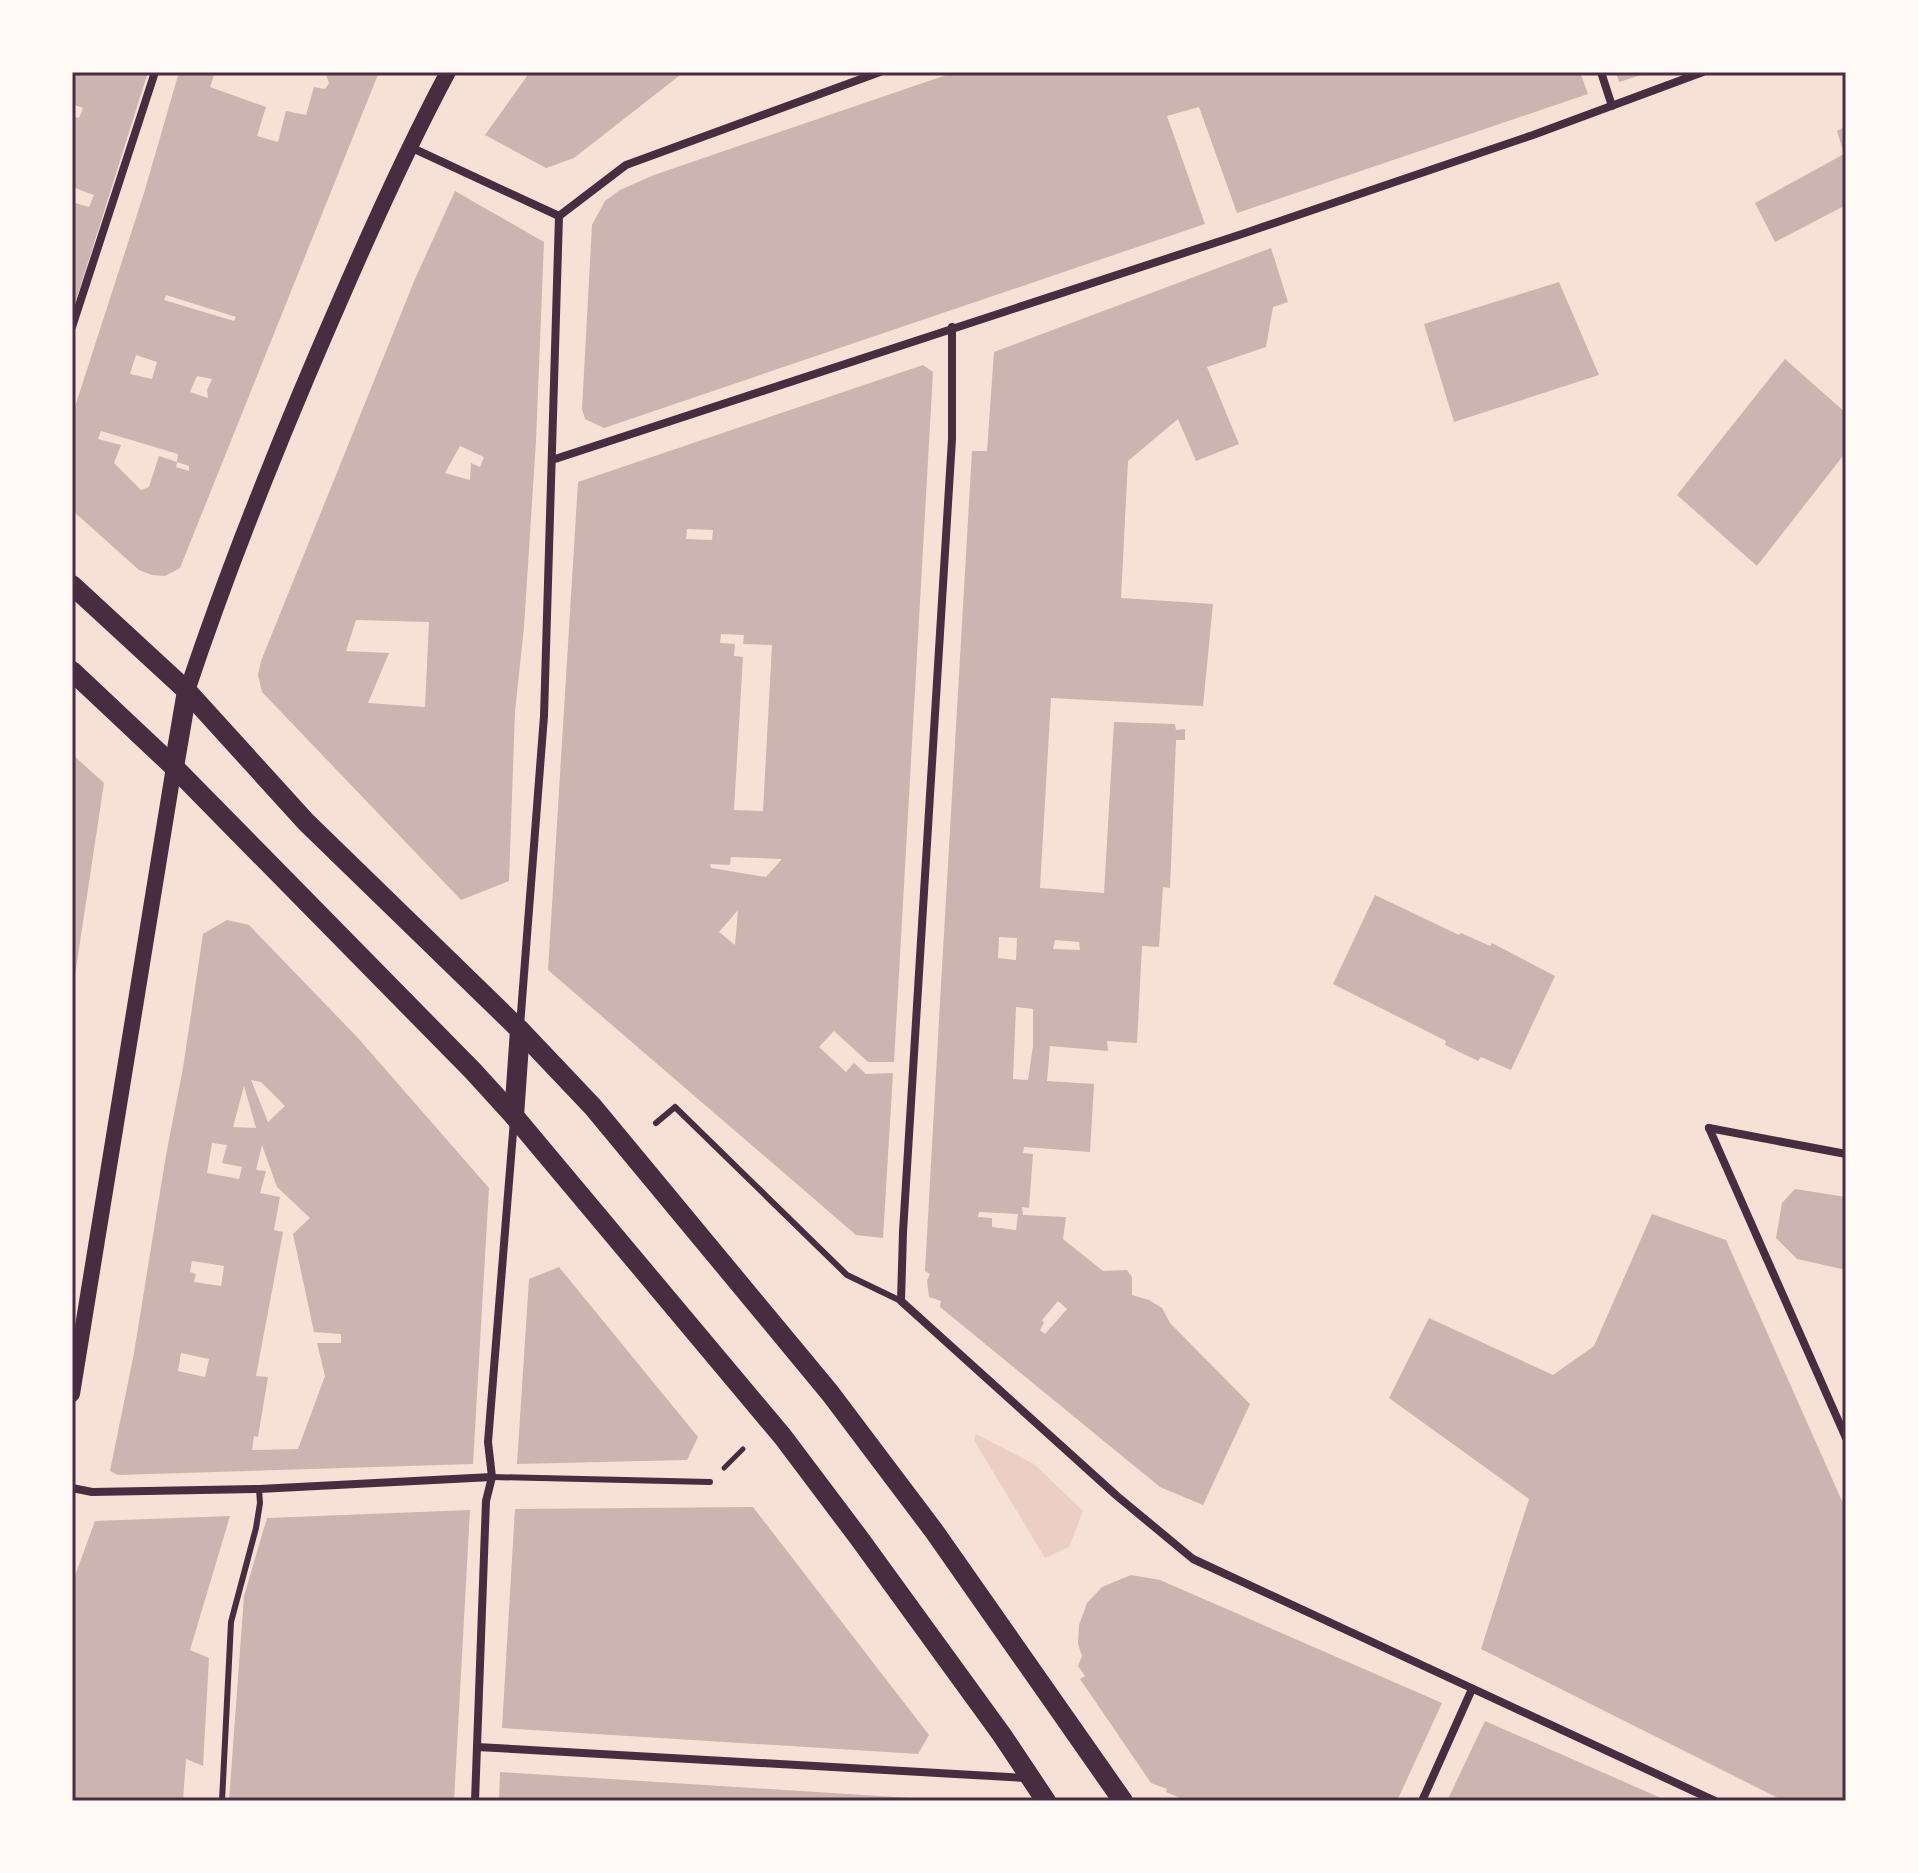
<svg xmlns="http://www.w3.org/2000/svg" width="1918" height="1873" font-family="Signika,sans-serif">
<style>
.green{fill:#ebcfc5}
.building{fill:#ccb4b1;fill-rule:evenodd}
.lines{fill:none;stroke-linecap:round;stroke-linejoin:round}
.path{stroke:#4a2c40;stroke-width:5}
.service{stroke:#4a2c40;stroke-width:6}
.minor{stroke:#4a2c40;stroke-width:8}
.secondary{stroke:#4a2c40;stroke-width:16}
.primary{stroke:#4a2c40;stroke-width:20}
.neatline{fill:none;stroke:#4a2c40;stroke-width:3}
</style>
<rect width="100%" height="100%" fill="#f7e1d7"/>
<path class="green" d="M976,1434L1034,1464L1083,1511L1069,1547L1045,1558L974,1440Z"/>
<g class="building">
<path d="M72,72H148L73,310L72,202L89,207L94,195L72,187V116L79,118L83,108L72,104Z"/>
<path d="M179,72H215L210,87L266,107L257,136L278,142L286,111L306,115L314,87L325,89L329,83L325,72H379L180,568L165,576L152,575L139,570L72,510V416L144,193ZM166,295L236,317L234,321L164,300ZM136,355L157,362L152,379L130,374ZM197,376L212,379L207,390L208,398L190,392ZM101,431L178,454L177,462L189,466V471L176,467L177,462L159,456L149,487L141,490L114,463L121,445L98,439Z"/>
<path d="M530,72H684L574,158L546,168L485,135Z"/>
<path d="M955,72H1580L1588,94L1237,213L1199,107L1167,116L1205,224L604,428L585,419L582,409L592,225L605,201L620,190L654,175Z"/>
<path d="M1616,72H1648V73L1619,82Z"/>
<path d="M1846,126V205L1775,242L1755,203L1844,154L1837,131Z"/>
<path d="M455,191L544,242L536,441L524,627L515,712L509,881L461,900L262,692L258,675L261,661L415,279ZM460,446L484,457L480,467L471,463L470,480L445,473ZM356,620L429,622L425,707L368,703L389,653L346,651Z"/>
<path d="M1271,248L1288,302L1273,307L1266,347L1207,367L1239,444L1196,461L1178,419L1128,461L1121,598L1213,604L1203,706L1051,698L1040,888L1104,893L1114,722L1175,724L1176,730L1185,729V740H1176L1170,888L1163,887L1159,947L1142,946L1137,1043L1107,1041L1108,1051L1050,1046L1047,1081L1094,1084L1090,1152L1024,1147L1023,1153L1033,1154L1029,1208L1022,1207L1023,1215L1066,1217L1063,1239L1103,1271L1127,1270L1132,1277V1295L1149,1300L1162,1308L1170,1323L1250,1404L1203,1505L1160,1487L940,1307L941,1301L929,1297L927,1281L930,1274L925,1271L940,1002L972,451H987L994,352ZM999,937L1017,938L1016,960L998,958ZM1055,940L1079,942L1080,950L1053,949ZM1016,1007L1033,1009V1046L1028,1080L1013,1079ZM979,1212L1018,1214L1016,1230L992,1227V1218L978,1217ZM1058,1301L1067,1309L1045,1334L1040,1330L1044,1323L1042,1320Z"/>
<path d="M1559,282L1599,375L1454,422L1424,324Z"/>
<path d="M1785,359L1846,413V452L1757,566L1677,495Z"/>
<path d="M923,365L933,372L894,1062H868L834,1031L819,1047L846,1072L854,1063L866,1074L893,1073L883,1238L856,1235L548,970L578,482ZM687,529L713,530L712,540L686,539ZM721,634L744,635L743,644L772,645L763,811L734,810L743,657L734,656L735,644L720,643ZM731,857L782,859L766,877L711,868L710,864L730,865ZM738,910L735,945L719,932Z"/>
<path d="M72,754L104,783L74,982L72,981Z"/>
<path d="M1375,895L1459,935L1461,933L1490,946L1492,943L1555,976L1511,1070L1481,1057L1478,1061L1445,1045L1446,1041L1333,984Z"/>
<path d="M227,920L249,925L358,1038L489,1188L473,1464L118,1475L110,1471L134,1353L166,1155L183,1068L203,934ZM251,1080L261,1082L285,1106L268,1122ZM244,1086L256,1128L233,1127ZM212,1143L227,1145L222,1163L242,1167L239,1179L207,1173ZM262,1145L277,1187L310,1218L293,1234L314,1332L341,1334V1343H317L325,1376L298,1449L252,1450L254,1436L258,1437L268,1377L256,1376L283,1232L274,1230L280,1197L260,1193L266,1171L256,1170ZM192,1261L224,1266L221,1286L194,1282L196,1274L190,1272ZM181,1353L209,1359L205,1377L178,1371Z"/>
<path d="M1795,1189L1846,1197V1270L1797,1259L1776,1238L1782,1203Z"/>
<path d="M1652,1214L1726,1240L1846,1510V1801H1784L1481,1649L1529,1499L1389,1398L1429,1318L1553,1375L1594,1346Z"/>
<path d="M559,1267L698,1437L687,1460L517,1464L529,1279Z"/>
<path d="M753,1507L929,1735L918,1754L502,1728L515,1509Z"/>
<path d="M470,1510L454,1801H229L244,1596L267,1518Z"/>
<path d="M230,1516L190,1650L209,1658L203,1766L186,1759L183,1801H72V1584L95,1521Z"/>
<path d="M1131,1575L1160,1580L1442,1703L1397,1801H1187L1166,1792L1167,1789L1151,1783L1080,1679L1085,1676L1078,1666L1082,1656L1078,1644L1079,1625L1087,1603L1102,1587Z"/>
<path d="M1485,1721L1588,1766L1668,1801H1447Z"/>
<path d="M500,1772L927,1799L926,1801H499Z"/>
</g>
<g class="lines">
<path class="path" d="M724,1468L743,1449"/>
<g class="service">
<path d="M656,1123L675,1107L847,1275L901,1301"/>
<path d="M492,1477L710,1482"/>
<path d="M222,1801L231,1622L256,1528L260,1503L259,1489"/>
</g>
<g class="minor">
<path d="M1601,72L1612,106"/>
<path d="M408,146L559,216"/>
<path d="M559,216L626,165L880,72"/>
<path d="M72,327L155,72"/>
<path d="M952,327V439L903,1232L901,1301L1117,1496L1193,1559L1715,1801"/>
<path d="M552,460L1245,233L1533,135L1703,72"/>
<path d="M520,1026L544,716L559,216"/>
<path d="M1709,1128L1846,1438"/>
<path d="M1709,1128L1846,1154"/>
<path d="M72,1488L92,1492L259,1489L492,1477"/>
<path d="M477,1747L1026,1778"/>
<path d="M475,1801L486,1501L492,1477L488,1442L514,1120"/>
<path d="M1422,1801L1472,1689"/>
</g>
<g class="secondary">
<path d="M187,691C232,556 285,426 342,296C375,220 409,145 448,72"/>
<path d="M72,1394L174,767"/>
</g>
<g class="primary">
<path d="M72,585L187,691L306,822L520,1030L593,1107L830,1393L934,1531L1123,1801"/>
<path d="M72,671L174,767L473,1071L514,1116L783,1437L859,1538L1002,1735L1046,1801"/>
<path d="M174,767L187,691"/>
<path d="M514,1116L520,1030"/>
</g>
</g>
<rect width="1918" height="1873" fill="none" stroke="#fffaf5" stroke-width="148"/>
<rect x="74" y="74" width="1770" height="1725" class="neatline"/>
</svg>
